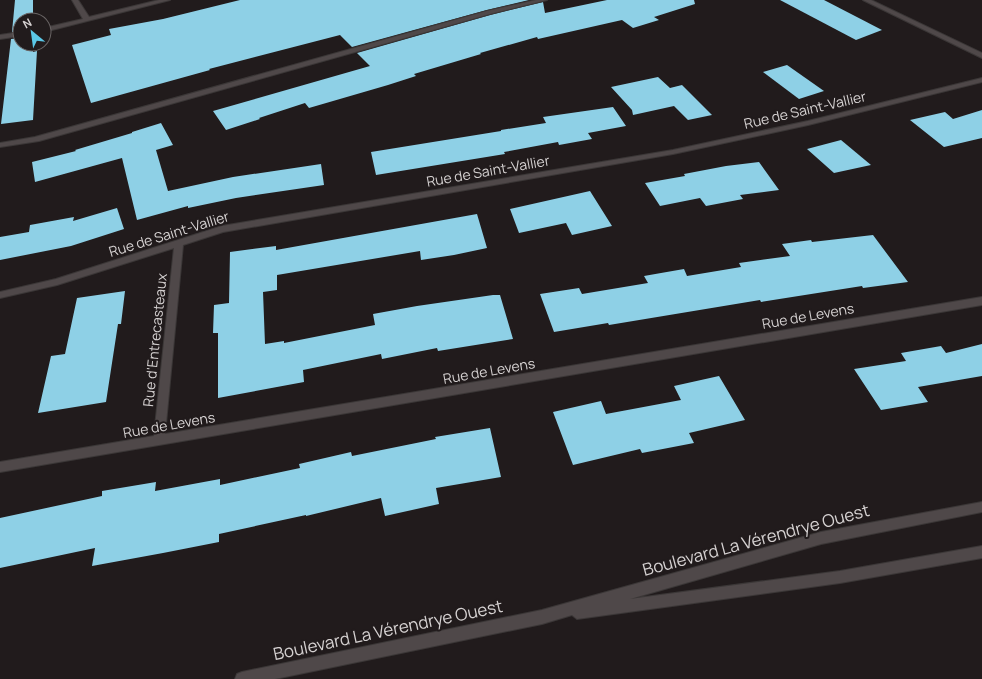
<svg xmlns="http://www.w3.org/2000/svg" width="982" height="679" font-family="Manrope,sans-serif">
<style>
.building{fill:#8ed0e6}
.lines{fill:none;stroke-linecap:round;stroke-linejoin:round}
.street-casing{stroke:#3b3737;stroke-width:2}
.secondary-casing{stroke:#3b3737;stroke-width:2}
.street{fill:#4f4849;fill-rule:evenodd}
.secondary{fill:#4f4849;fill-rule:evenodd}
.labels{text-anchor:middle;stroke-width:4;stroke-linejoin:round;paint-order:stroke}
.street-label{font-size:14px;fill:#d5d1d1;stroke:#211b1c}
.near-street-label{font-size:17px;fill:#d5d1d1;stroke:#211b1c}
</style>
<rect width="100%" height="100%" fill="#211b1c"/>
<g class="building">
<path d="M15,0H33V20H20V31L12,32Z"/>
<path d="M240,0H529L487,10L352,47L340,35L209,69L210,70L91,103L72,45L111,35L109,29L163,19Z"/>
<path d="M607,0H694L695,4L654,17L659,20L633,28L622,20L538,39L537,37L480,53L481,54L414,74L416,76L388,85L309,108L305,103L259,118L260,119L226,130L213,111L370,66L357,53L490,15L543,2L545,13Z"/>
<path d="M780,0H824L882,30L856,40Z"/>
<path d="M20,38V44H33V52L37,51L33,120L1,124L11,39Z"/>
<path d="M787,65L824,91L799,99L763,72Z"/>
<path d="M658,77L670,88L682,85L712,115L688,120L674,106L633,115L632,110L611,87Z"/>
<path d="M613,107L626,126L588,133L592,139L559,145L558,142L504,152L505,154L376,175L371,152L501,131V130L546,123L543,117Z"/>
<path d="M982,110V138L944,147L910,120L945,112L953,119Z"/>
<path d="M161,123L173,145L156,150L168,191L233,177L321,164L324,185L236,198L188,208V206L137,220L122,158L35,182L32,162L76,151L75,150L132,133V132Z"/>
<path d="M841,140L871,165L834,173L807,149Z"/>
<path d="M759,162L779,190L740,195L743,199L706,206L700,198L660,206L645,183L685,176L684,174L726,166Z"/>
<path d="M590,191L612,226L572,235L566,223L519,233L510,209Z"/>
<path d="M117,208L124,229L71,246L0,260V237L29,232L30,225L74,217L73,221Z"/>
<path d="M477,214L487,248L454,255L421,260L420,251L277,275V290L263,292L265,344L284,341V343L375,325L373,314L417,306L493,295H500L513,339L438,351L437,348L382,359L381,354L303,370L304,382L218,398V333H213L214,305L229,303L230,252L276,246V250Z"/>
<path d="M873,235L908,282L863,288L862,286L761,302L760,300L609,325L608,323L554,332L540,294L579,288L582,294L648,283L644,276L661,273L684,269L687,276L741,267L739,263L790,256L782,244L811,240L812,242Z"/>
<path d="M125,291L121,324H118L106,402L38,413L51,356L65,354L77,298Z"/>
<path d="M982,344V376L918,387L928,402L881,410L854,369L906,361L901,353L941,346L946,353Z"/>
<path d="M719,376L745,420L689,433L694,443L642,453L640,449L573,465L553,412L601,401L606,414L681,400L674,386Z"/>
<path d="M490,428L501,477L436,488L439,504L385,516L381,498L306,516V515L219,534V542L163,553L92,566L95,548L0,568V518L102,496V491L156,482L155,491L220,479V485L300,468L299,464L351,452L352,456L436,439L435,437Z"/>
</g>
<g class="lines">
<defs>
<g id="street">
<path d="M72,0H78L89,17L159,0H170L44,32V28L83,19Z"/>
<path d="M536,0H547L490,14L39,141L0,147V143L35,137L487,11Z"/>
<path d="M20,32V36L0,39V35Z"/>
<path d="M982,78V82L808,125L673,154L223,232L183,245L165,434L982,297V305L0,472V462L154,436L174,248L57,285L0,298V292L56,279L222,226L673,150L808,121Z"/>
</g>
<g id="secondary">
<path d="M863,0H871L982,53V58Z"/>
<path d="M982,502V512L821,544L630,599L840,571L982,546V558L840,583L577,619L572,615L542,624L275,679H235L237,674L242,672L542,610L821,532Z"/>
</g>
</defs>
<use href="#street" class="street-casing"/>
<use href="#secondary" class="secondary-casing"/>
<use href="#street" class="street"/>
<use href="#secondary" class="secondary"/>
</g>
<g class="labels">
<g class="street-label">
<text transform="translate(805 110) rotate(-13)" y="5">Rue de Saint-Vallier</text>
<text transform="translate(488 171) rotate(-10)" y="5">Rue de Saint-Vallier</text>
<text transform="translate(169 234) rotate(-17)" y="5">Rue de Saint-Vallier</text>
<text transform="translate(808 316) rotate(-10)" y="5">Rue de Levens</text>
<text transform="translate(155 340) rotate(-84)" y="5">Rue d'Entrecasteaux</text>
<text transform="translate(489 371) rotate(-10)" y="5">Rue de Levens</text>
<text transform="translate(169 425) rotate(-10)" y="5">Rue de Levens</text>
</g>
<g class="near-street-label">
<text transform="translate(756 540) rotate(-15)" y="6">Boulevard La Vérendrye Ouest</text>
<text transform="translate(388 630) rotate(-12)" y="6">Boulevard La Vérendrye Ouest</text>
</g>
</g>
<g transform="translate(32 32) rotate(331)"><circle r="19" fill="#211b1c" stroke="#696464"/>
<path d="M0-3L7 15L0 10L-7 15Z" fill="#5bc8e7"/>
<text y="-6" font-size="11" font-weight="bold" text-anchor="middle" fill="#d5d1d1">N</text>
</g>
</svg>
